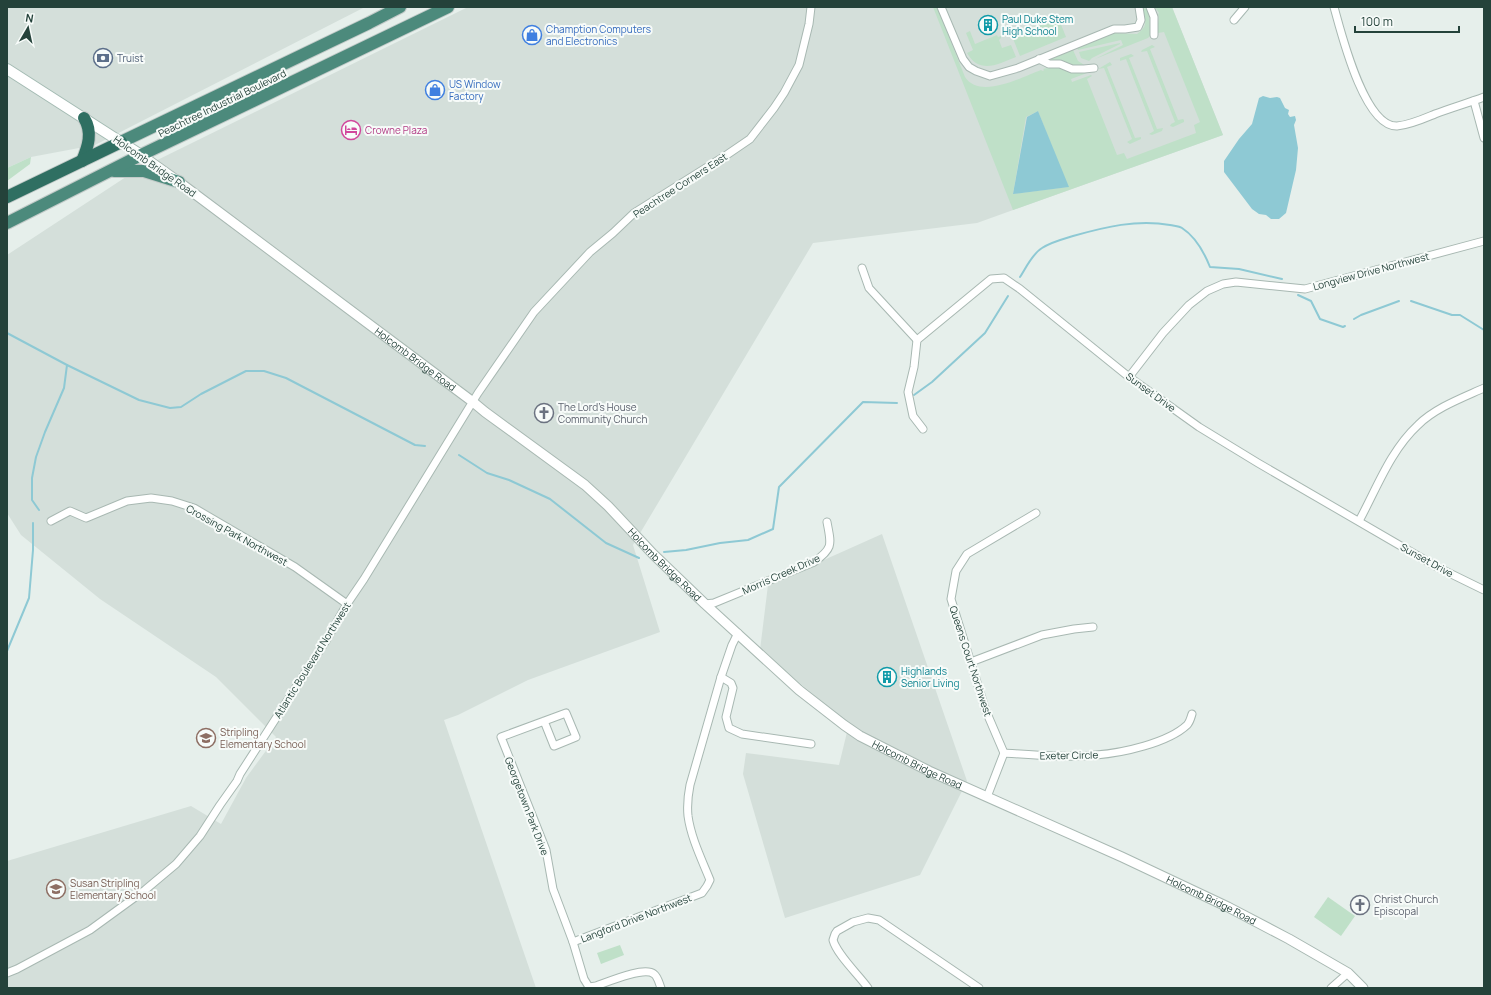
<svg xmlns="http://www.w3.org/2000/svg" width="1491" height="995" font-family="Manrope,sans-serif">
<style>
.built{fill:#d4dfda}
.green{fill:#bfe0c8;fill-rule:evenodd}
.water{fill:#8ec9d4}
.lines{fill:none;stroke-linecap:round;stroke-linejoin:round}
.stream{stroke:#8ec9d4;stroke-width:2}
.minor-casing{stroke:#a8b8b2;stroke-width:9}
.tertiary-casing{stroke:#a8b8b2;stroke-width:11}
.secondary-casing{stroke:#a4bbb3;stroke-width:12}
.trunk-casing{stroke:#c2cac8;stroke-width:14}
.motorway-casing{stroke:#c2cac8;stroke-width:14}
.minor{stroke:#fff;stroke-width:7}
.tertiary{stroke:#fff;stroke-width:9}
.secondary{stroke:#fff;stroke-width:10}
.trunk{stroke:#4c8a7c;stroke-width:12}
.motorway{stroke:#2f6f62;stroke-width:12}
.labels{text-anchor:middle;stroke-width:4;stroke-linejoin:round;paint-order:stroke}
.culture-label{font-size:10px;fill:#0d838f;stroke:#f7fbf9;text-anchor:start}
.shop-label{font-size:10px;fill:#366cbe;stroke:#f7fbf9;text-anchor:start}
.service-label{font-size:10px;fill:#4e5e75;stroke:#f7fbf9;text-anchor:start}
.street-label{font-size:10px;fill:#24423a;stroke:#f7fbf9}
.hotel-label{font-size:10px;fill:#b23c85;stroke:#f7fbf9;text-anchor:start}
.worship-label{font-size:10px;fill:#5b616d;stroke:#f7fbf9;text-anchor:start}
.education-label{font-size:10px;fill:#785e54;stroke:#f7fbf9;text-anchor:start}
</style>
<rect width="100%" height="100%" fill="#e6efeb"/>
<g class="built">
<path d="M7,7H365L95,145L31,157L7,168Z"/>
<path d="M468,7H1172L1223,135L977,223L813,243L633,545L660,632L528,680L458,715L444,720L536,988H7V861L191,806L221,824L246,778L276,737L216,677L100,599L21,535L7,513V255L135,171Z"/>
<path d="M882,534L967,781L920,875L785,918L743,774L746,753L839,765L849,724L760,650L768,585Z"/>
</g>
<g class="green">
<path d="M933,7H937L965,77C980,100 1022,77 1041,70L1043,71L1044,70L1043,69C1057,64 1074,69 1087,73L1071,79L1072,82L1091,75L1092,76L1087,79L1117,155L1124,153L1127,159L1196,133L1194,125L1200,122L1164,32L1158,33C1156,27 1160,21 1158,14L1159,13L1155,7H1172L1223,135L1013,210ZM1038,111L1068,187L1013,194L1026,117Z"/>
<path d="M1143,8L1147,9C1150,17 1150,25 1150,36L1148,38L1095,59L1123,45L1121,40L1078,50L1077,48L1115,33L1137,34C1150,25 1144,20 1143,8Z"/>
<path d="M1058,17L1066,37L1020,56L1012,36Z"/>
<path d="M970,31L975,44L997,35L998,37L1001,36V38L999,40L1002,48L1011,45L1016,57C998,64 980,75 967,53L973,50L966,33Z"/>
<path d="M1120,43V44L1092,58L1089,61L1081,58L1079,52Z"/>
<path d="M1152,45L1155,47L1150,49L1178,120L1183,119L1184,120V122L1173,127L1170,126L1171,124L1175,122L1147,51L1141,52L1142,50Z"/>
<path d="M1073,50L1078,61L1086,66L1079,67L1050,60L1051,59Z"/>
<path d="M1131,54L1134,56L1129,58L1157,129L1163,128L1162,131L1152,135L1149,134L1154,131L1126,59L1120,61V58Z"/>
<path d="M1110,62L1112,65L1107,67L1135,138L1141,137V139L1130,144L1127,142L1132,139L1104,68L1098,69Z"/>
<path d="M31,157L30,164L7,181V168Z"/>
<path d="M1328,897L1355,916L1341,936L1314,917Z"/>
<path d="M620,945L624,955L601,964L597,953Z"/>
</g>
<g class="water">
<path d="M1263,96L1270,98L1277,97L1280,98L1285,108L1289,110L1288,114L1290,117L1295,116L1296,120L1294,125L1298,148L1296,170L1286,213L1279,219H1271L1266,215L1259,214L1252,209L1224,172V161L1239,139L1252,124L1259,98Z"/>
<path d="M1038,111L1069,187L1013,194L1027,117Z"/>
</g>
<g class="lines">
<g class="stream">
<path d="M1020,277C1026,268 1032,254 1042,248C1051,242 1063,239 1073,236C1105,227 1137,219 1170,225C1174,226 1179,226 1182,228C1196,237 1204,252 1210,267L1239,269L1282,279"/>
<path d="M1298,295L1311,301L1320,319L1343,327L1345,326"/>
<path d="M1411,301L1452,315H1460L1484,330"/>
<path d="M1354,319L1361,315L1399,301"/>
<path d="M7,333L67,365L139,400L170,408L181,407L201,394L246,371H264L286,378L415,445L425,446"/>
<path d="M914,395L932,382L985,333L1008,296"/>
<path d="M459,455L487,473L509,480L550,499L606,543L639,558"/>
<path d="M39,510L32,500V478L36,457L45,432L64,388L67,365"/>
<path d="M664,552L686,550L720,543L748,540L773,529L779,487L863,402L897,403"/>
<path d="M7,651L29,598L33,550V523"/>
</g>
<defs>
<g id="minor">
<path d="M941,7L963,59L969,67L976,71L990,76L1018,68L1114,29H1125L1138,27L1141,20L1139,7"/>
<path d="M1150,7L1154,17V35"/>
<path d="M1334,7C1341,32 1364,127 1397,126C1410,125 1423,119 1435,114C1451,108 1468,103 1484,97"/>
<path d="M1234,20L1245,7"/>
<path d="M1039,59L1049,64H1060L1072,69H1084L1094,68"/>
<path d="M1474,101L1484,138"/>
<path d="M862,268L869,288L917,340"/>
<path d="M1129,377L1163,333L1189,305L1207,291L1223,284L1236,282L1305,289L1484,241"/>
<path d="M923,429L913,416L908,392L914,367L917,340L991,279L1004,278L1020,289L1129,377L1199,427L1258,463L1437,567L1484,590"/>
<path d="M51,521L70,511L86,518L127,501L151,498L172,501L194,508L295,567L347,604"/>
<path d="M1359,521C1377,488 1390,451 1418,425C1435,408 1462,398 1484,388"/>
<path d="M705,604L714,603L814,562C834,548 831,544 827,522"/>
<path d="M971,662L1042,635L1074,629L1093,627"/>
<path d="M721,677L731,683L733,688L726,717L729,728L742,734L811,744"/>
<path d="M544,721L554,746L576,737L566,713L501,737L546,850L553,889L573,942L584,979L589,987L596,986C608,982 644,966 654,974C658,977 659,983 661,988"/>
<path d="M1004,753C1034,755 1066,758 1096,755C1122,753 1168,743 1187,725C1190,722 1191,717 1192,714"/>
<path d="M987,797L1004,753L986,711L951,599L956,571L967,554L1036,513"/>
<path d="M573,942L702,893L707,886L710,880C702,860 691,838 688,816C687,806 688,795 690,785L721,677L732,645L738,633"/>
<path d="M7,973L17,969L90,930L145,890L176,864L200,836L220,805L237,781L240,774L327,639L347,604L364,579L478,393L534,312L590,252L613,233L634,213L728,154L750,139L774,108L784,93L799,65L809,24L811,7"/>
<path d="M868,988C859,975 837,955 833,940L835,934L837,931L853,922L868,918L879,920L979,988"/>
<path d="M1331,988L1348,973"/>
</g>
<g id="tertiary">
<path id="s1" d="M141,155L179,182L473,402L485,412L585,485L608,506L653,554L705,604L799,690L844,725L860,736L929,771L1122,857L1228,907L1289,939L1348,973L1363,988"/>
</g>
<path id="secondary" d="M7,69L141,155"/>
<g id="trunk">
<path d="M121,142L369,23L400,7"/>
<path d="M114,171H144L179,182"/>
<path d="M7,223L141,155L448,7"/>
</g>
<g id="motorway">
<path d="M82,161C88,147 93,132 84,118"/>
<path d="M7,197L121,142"/>
</g>
</defs>
<use href="#minor" class="minor-casing"/>
<use href="#tertiary" class="tertiary-casing"/>
<use href="#secondary" class="secondary-casing"/>
<use href="#trunk" class="trunk-casing"/>
<use href="#motorway" class="motorway-casing"/>
<use href="#minor" class="minor"/>
<use href="#tertiary" class="tertiary"/>
<use href="#secondary" class="secondary"/>
<use href="#trunk" class="trunk"/>
<use href="#motorway" class="motorway"/>
</g>
<defs>
<symbol id="building-ring" viewBox="-11 -11 22 22"><circle r="9.5" fill="#f7fbf9" stroke="#0f9aa8" stroke-width="1.5"/><path d="M-4-6H4V6H1V3H-1V6H-4ZM-2.5-4.3h1.7v1.8h-1.7ZM.8-4.3h1.7v1.8H.8ZM-2.5-1h1.7V.8h-1.7ZM.8-1h1.7V.8H.8Z" fill="#0f9aa8"/></symbol>
<symbol id="shop-ring" viewBox="-11 -11 22 22"><circle r="9.5" fill="#f7fbf9" stroke="#3f7fe0" stroke-width="1.5"/><path d="M-5-2.5h2.3a2.7 3.5 0 0 1 5.4 0H5L5.5 6h-11ZM-1.5-2.5h3a1.5 2.3 0 0 0-3 0Z" fill="#3f7fe0"/></symbol>
<symbol id="bank-ring" viewBox="-11 -11 22 22"><circle r="9.5" fill="#f7fbf9" stroke="#5c6f8a" stroke-width="1.5"/><path d="M-6-4H6V4H-6ZM0-2.3a2.3 2.3 0 1 0 0 4.6a2.3 2.3 0 1 0 0-4.6Z" fill="#5c6f8a"/></symbol>
<symbol id="hotel-ring" viewBox="-11 -11 22 22"><circle r="9.5" fill="#f7fbf9" stroke="#d1479c" stroke-width="1.5"/><path d="M-6-4.5h1.5V1H6V5H4.5V3h-9V5H-6ZM-4 0a1.8 1.8 0 1 1 3.6 0ZM.5 0V-2.5h3Q6-2.5 6 0Z" fill="#d1479c"/></symbol>
<symbol id="church-ring" viewBox="-11 -11 22 22"><circle r="9.5" fill="#f7fbf9" stroke="#6b7280" stroke-width="1.5"/><path d="M-1.2-6h2.4v3.5h3.3v2.4h-3.3V6h-2.4V-.1h-3.3v-2.4h3.3Z" fill="#6b7280"/></symbol>
<symbol id="school-ring" viewBox="-11 -11 22 22"><circle r="9.5" fill="#f7fbf9" stroke="#8d6e63" stroke-width="1.5"/><path d="M0-5L7-2L0 1L-7-2ZM-4 1L0 2.5L4 1V4Q0 6-4 4Z" fill="#8d6e63"/></symbol>
</defs>
<g fill-rule="evenodd">
<use href="#building-ring" x="977" y="14" width="22" height="22"/>
<use href="#shop-ring" x="521" y="24" width="22" height="22"/>
<use href="#bank-ring" x="92" y="47" width="22" height="22"/>
<use href="#shop-ring" x="424" y="79" width="22" height="22"/>
<use href="#hotel-ring" x="340" y="119" width="22" height="22"/>
<use href="#church-ring" x="533" y="402" width="22" height="22"/>
<use href="#building-ring" x="876" y="666" width="22" height="22"/>
<use href="#school-ring" x="195" y="727" width="22" height="22"/>
<use href="#school-ring" x="45" y="878" width="22" height="22"/>
<use href="#church-ring" x="1349" y="894" width="22" height="22"/>
</g>
<g class="labels">
<g class="culture-label">
<text x="1002" y="23">Paul Duke Stem<tspan x="1002" dy="12">High School</tspan></text>
<text x="901" y="675">Highlands<tspan x="901" dy="12">Senior Living</tspan></text>
</g>
<g class="shop-label">
<text x="546" y="33">Chamption Computers<tspan x="546" dy="12">and Electronics</tspan></text>
<text x="449" y="88">US Window<tspan x="449" dy="12">Factory</tspan></text>
</g>
<g class="service-label">
<text x="117" y="62">Truist</text>
</g>
<g class="street-label">
<text transform="translate(222 103) rotate(-26)" y="4">Peachtree Industrial Boulevard</text>
<text transform="translate(155 166) rotate(35)" y="4">Holcomb Bridge Road</text>
<text transform="translate(680 185) rotate(-33)" y="4">Peachtree Corners East</text>
<text transform="translate(1371 271) rotate(-15)" y="4">Longview Drive Northwest</text>
<text dy="4" stroke="none"><textPath href="#s1" startOffset="342">Holcomb Bridge Road</textPath></text>
<text transform="translate(1151 392) rotate(36)" y="4">Sunset Drive</text>
<text transform="translate(237 535) rotate(29)" y="4">Crossing Park Northwest</text>
<text transform="translate(1427 560) rotate(29)" y="4">Sunset Drive</text>
<text dy="4" stroke="none"><textPath href="#s1" startOffset="666">Holcomb Bridge Road</textPath></text>
<text transform="translate(781 574) rotate(-24)" y="4">Morris Creek Drive</text>
<text transform="translate(312 660) rotate(-58)" y="4">Atlantic Boulevard Northwest</text>
<text transform="translate(971 661) rotate(72)" y="4">Queens Court Northwest</text>
<text transform="translate(1069 755) rotate(-1)" y="4">Exeter Circle</text>
<text dy="4" stroke="none"><textPath href="#s1" startOffset="990">Holcomb Bridge Road</textPath></text>
<text transform="translate(527 806) rotate(69)" y="4">Georgetown Park Drive</text>
<text dy="4" stroke="none"><textPath href="#s1" startOffset="1314">Holcomb Bridge Road</textPath></text>
<text transform="translate(636 918) rotate(-21)" y="4">Langford Drive Northwest</text>
</g>
<g class="hotel-label">
<text x="365" y="134">Crowne Plaza</text>
</g>
<g class="worship-label">
<text x="558" y="411">The Lord's House<tspan x="558" dy="12">Community Church</tspan></text>
<text x="1374" y="903">Christ Church<tspan x="1374" dy="12">Episcopal</tspan></text>
</g>
<g class="education-label">
<text x="220" y="736">Stripling<tspan x="220" dy="12">Elementary School</tspan></text>
<text x="70" y="887">Susan Stripling<tspan x="70" dy="12">Elementary School</tspan></text>
</g>
</g>
<rect width="1491" height="995" fill="none" stroke="#24423a" stroke-width="16"/>
<g transform="translate(28 28) rotate(9)" stroke="#f7fbf9" stroke-width="3" paint-order="stroke">
<path d="M0-3L7 15L0 10L-7 15Z" fill="#24423a"/>
<text y="-6" font-size="11" font-weight="bold" text-anchor="middle" fill="#24423a">N</text>
</g>
<path d="M1355 26v6h104v-6" fill="none" stroke="#24423a" stroke-width="2"/>
<text x="1361" y="26" font-size="12" fill="#24423a" stroke="#f7fbf9" stroke-width="3" paint-order="stroke">100 m</text>
</svg>
